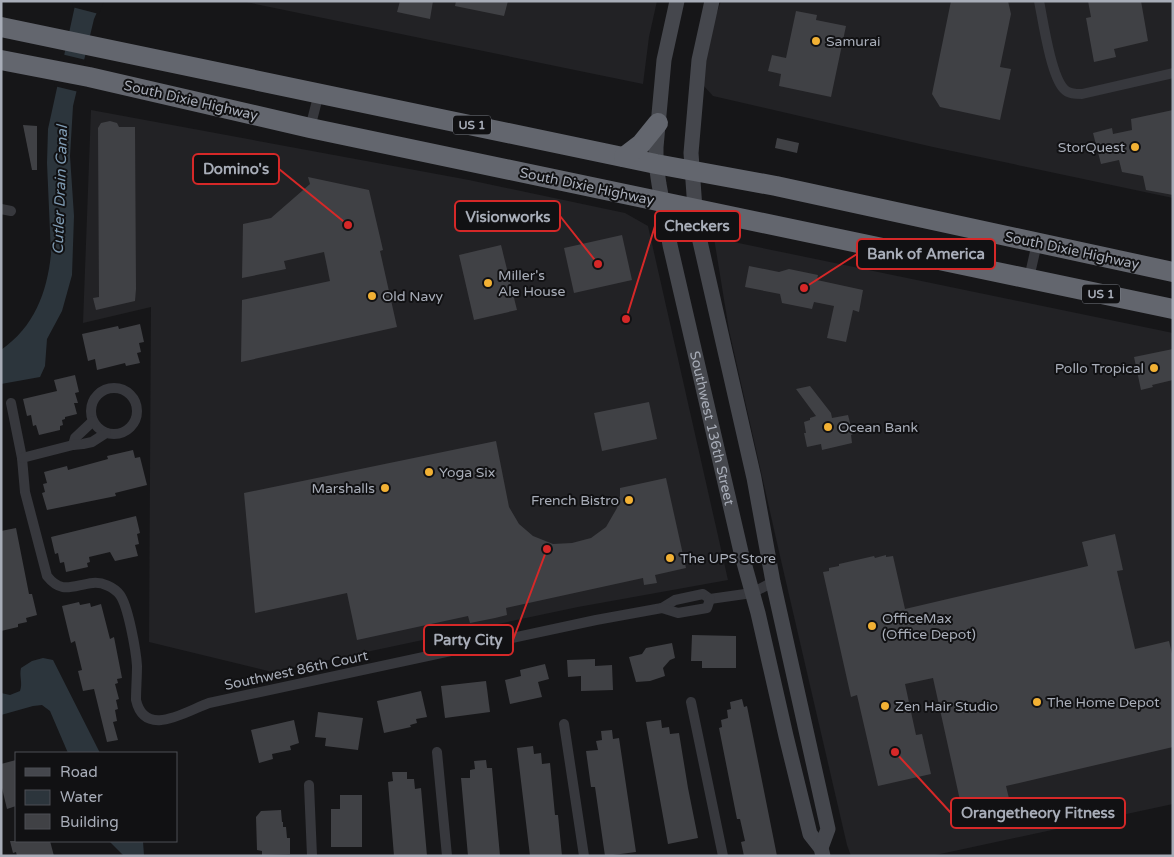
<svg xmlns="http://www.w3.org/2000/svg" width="1174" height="857" font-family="'Varela Round',sans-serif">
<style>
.built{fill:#222225}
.water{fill:#2c353c}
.pier{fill:#161618}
.building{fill:#404145}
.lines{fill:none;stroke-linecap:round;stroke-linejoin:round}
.street{stroke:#37383d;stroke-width:10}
.secondary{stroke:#45474d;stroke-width:15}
.highway{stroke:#63666e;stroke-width:20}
.poi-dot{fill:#f2b134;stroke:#111113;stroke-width:2}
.labels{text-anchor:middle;stroke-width:4;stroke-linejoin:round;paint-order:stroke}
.shield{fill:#111113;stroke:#7b7e86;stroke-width:1}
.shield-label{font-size:12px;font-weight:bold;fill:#a8adb8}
.poi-label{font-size:14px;fill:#a8adb8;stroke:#111113;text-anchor:start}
.street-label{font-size:14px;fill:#a8adb8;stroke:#111113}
.water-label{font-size:15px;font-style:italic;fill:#7f9bb3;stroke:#111113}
.leader{fill:none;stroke:#d62828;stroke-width:2}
.callout-dot{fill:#d62828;stroke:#111113;stroke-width:2}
.callout{fill:#111113;stroke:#d62828;stroke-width:2}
.callout-label{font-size:15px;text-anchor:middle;font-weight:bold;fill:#a8adb8}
</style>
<rect width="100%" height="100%" fill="#161618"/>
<g class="built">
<path d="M241,1H657L649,37L643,84Z"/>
<path d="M721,1H1173V198L933,147L713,96L702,84L708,38Z"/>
<path d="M91,110L469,180L625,213L648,226L728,580L578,607L272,672L149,642L151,307L83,323Z"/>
<path d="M714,238L1173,333V804L931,856H851L847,845L780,556L729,330Z"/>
</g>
<g class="water">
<path d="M76,1H102L94,19L73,106L70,156L74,216L72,275L62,311L47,339L45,366L40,377L1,384V350C34,327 47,293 51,254L47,163L48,129Z"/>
<path d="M43,658L53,660L100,753H68L50,711L42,705L33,706L1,715V693L10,695L20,691C23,683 19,676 21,668L32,661Z"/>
<path d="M109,841H143L144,856H124Z"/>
</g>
<g class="pier">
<path d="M73,1H104L99,14L72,7Z"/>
<path d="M61,54L86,60L79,92L54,86Z"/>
</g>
<g class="building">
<path d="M400,1H433L430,19L397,12Z"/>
<path d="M456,1H508L504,16L455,6Z"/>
<path d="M951,1H1008L1011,14L1000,67L1011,69L1000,120L940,107L932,94Z"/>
<path d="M1088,1H1141L1148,41L1114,49L1116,57L1094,62L1086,18L1091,17Z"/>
<path d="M796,11L817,15L816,20L846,26L831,97L779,86L781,74L768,71L772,55L786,58Z"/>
<path d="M1173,110V195L1146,190L1143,176L1122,172L1119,160L1101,164L1093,133L1112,128L1113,134L1132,130L1131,119Z"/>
<path d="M110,121L117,123L119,127H135L136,289L135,301L96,310L93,298L99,297L98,128L101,123Z"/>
<path d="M23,125L37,126V170H32Z"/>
<path d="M777,138L799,143L797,153L775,148Z"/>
<path d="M308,177L369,190L383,250L380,251L397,327L241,362L242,300L330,281L324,252L284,261L286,269L242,278L243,224L271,218L310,184Z"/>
<path d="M622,235L632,280L574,293L564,248Z"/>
<path d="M501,245L517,310L474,320L459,255Z"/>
<path d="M749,266L779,272L789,269L818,275L817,280L863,290L859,312L853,310L846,342L827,338L834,306L814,302L812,309L782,303L780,294L745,287Z"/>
<path d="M140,324L144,342L139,343L141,352L137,353L140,363L126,366L125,363L97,370L95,359L88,361L82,334L118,326L119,329Z"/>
<path d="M1173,349V380L1152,385L1153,387L1141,390L1134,357Z"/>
<path d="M75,375L79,392L75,393L78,403H74L77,414L65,417V419L62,420L63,425L60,426V430L39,435L36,425L33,426L31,415L27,416L23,399L57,391L54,380Z"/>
<path d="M810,386L831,413L832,418L848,415L853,434L851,435L852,443L822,450L821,444L807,447L804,433H806L804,422L810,420V418L816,416L796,389Z"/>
<path d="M649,402L657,439L602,451L594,413Z"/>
<path d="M496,441L509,507L519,524L533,536L553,544L572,543L591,538L606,527L617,508L620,496V488L666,478L686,568L655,575L657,583L644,585L643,578L506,608L507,615L495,618L470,623L468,616L357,640L347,593L255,613L244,493Z"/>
<path d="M133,450L135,458L140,457L147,485L115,493L116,496L47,510L42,493L45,492L43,484L47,483L44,472L67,466L68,470L108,459L107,456Z"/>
<path d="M136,516L140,533L137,534L139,544L135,545L138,556L115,561L110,552L89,557L90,562L87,563L88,567L66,572L64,562L60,563L58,553L55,554L51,537Z"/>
<path d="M16,528L29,594H32L37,615L26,618L27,622L18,624V627L1,631V531Z"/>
<path d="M1115,534L1123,570L1117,571L1135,649L1169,641L1173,658V747L1006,786L1012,811L989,816L987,808L963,814L933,678L905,684L916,735L922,734L931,774L878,786L857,695L851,697L823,572L829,571V568L839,566V564L874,556L875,558L886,555V557L893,556L905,609L1088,566L1082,542Z"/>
<path d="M79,602L80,605L90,603L91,607L101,604L110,639L114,637L122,678L117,679L118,683L115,684L119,699L116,700L118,709L115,710L117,721L113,722L118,740L107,742L94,689L83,691L78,671L82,670L75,641L71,643L62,606Z"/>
<path d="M692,635L736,636V668H702V661H691Z"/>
<path d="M672,643L675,658L670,660L663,668L665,676L650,681L636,682L629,657L642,654L646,648Z"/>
<path d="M595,659V666L612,665L613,690L581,691V676L568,677L567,660Z"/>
<path d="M545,664L549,679L538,682L542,697L510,704L505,680L521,676L520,670Z"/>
<path d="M486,681L490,712L445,718L441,686Z"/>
<path d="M421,691L427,717L416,719L417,723L410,725L411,727L384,733L377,701Z"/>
<path d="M742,699L744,707L747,706L777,856H744L741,842L745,841L740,819H737L719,728L722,727L721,720L728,718L727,710L731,709L730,702Z"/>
<path d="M318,712L363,718L358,750L325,746L326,738L315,737Z"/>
<path d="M294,720L299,743L290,746L291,750L272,754L273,759L259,763L251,730Z"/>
<path d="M661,720L662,728L669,727L670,734L679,733L688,788L698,838L668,844L646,722Z"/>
<path d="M612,730L613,739L619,738L636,852L605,856L595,787H591L586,751L598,750L596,741L602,740L601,731Z"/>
<path d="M533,746L534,754L541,753L542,764L550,763L555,815H558L562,856H530L517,748Z"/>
<path d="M16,760V806L7,809L1,784V764Z"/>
<path d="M486,760L487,768H492L500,856H468L461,778H470V770L475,769L474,761Z"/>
<path d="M392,772H407V779H414L415,789L421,788L427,856H394L388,782L393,781Z"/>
<path d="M340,795H362V847H331V809H340Z"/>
<path d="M281,810L282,822H283V827H286L287,838H290V854L262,855V851L257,850L256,817L261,811Z"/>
<path d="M10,841H50L54,856H17L16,852L13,853Z"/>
</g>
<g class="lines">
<g class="street">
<path d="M1039,1C1043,21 1051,76 1064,89C1068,94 1076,94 1082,94L1173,73"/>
<path d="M310,128L319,93"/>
<path d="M1,209L11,211"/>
<path d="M1029,278L1037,243"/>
<circle cx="114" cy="411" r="23"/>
<path d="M11,403L22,458L25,492L47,576C62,595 73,585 93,583C102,582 114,587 120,595C128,606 136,650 137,666C137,677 136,689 136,700C145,739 186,711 209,703L596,620L662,608L675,600L703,594L710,599L752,593L773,582"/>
<path d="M73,445L75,438L93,421"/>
<path d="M22,458L73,445L83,444L92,442L106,433"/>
<path d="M662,608L678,613L707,608L710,599"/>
<path d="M691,702L723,856"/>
<path d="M564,724L584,856"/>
<path d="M437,752L447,856"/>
<path d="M309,785L312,856"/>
</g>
<g class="secondary">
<path id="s1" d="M677,1L664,60L656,147V164L659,184L670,245L741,552L758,613L786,736L810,834L821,848L823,856"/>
<path d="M712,1L699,60L691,153L695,209L699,237L754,478L773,582L828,829L821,848"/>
</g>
<g class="highway">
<path d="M1,27L656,164L776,186L1173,272"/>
<path d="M1,60L89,77L310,128L1173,309"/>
<path d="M624,157L641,144L658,123"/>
</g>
</g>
<g class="poi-dot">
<circle cx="816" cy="41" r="5"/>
<circle cx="1135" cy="147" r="5"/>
<circle cx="488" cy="283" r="5"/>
<circle cx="372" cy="296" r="5"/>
<circle cx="1154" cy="368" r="5"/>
<circle cx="828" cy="427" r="5"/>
<circle cx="429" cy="472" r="5"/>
<circle cx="385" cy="488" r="5"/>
<circle cx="629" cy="500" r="5"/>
<circle cx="670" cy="558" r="5"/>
<circle cx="872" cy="626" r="5"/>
<circle cx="1037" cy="702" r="5"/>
<circle cx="885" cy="706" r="5"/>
</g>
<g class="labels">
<g class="shield">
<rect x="453" y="115.5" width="38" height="19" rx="4"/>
<rect x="1082" y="284.5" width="38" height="19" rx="4"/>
</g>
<g class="shield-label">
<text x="472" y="129">US 1</text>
<text x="1101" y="298">US 1</text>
</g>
<g class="poi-label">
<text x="826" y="46">Samurai</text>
<text x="1125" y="152" text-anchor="end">StorQuest</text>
<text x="498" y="280">Miller's<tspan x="498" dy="16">Ale House</tspan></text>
<text x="382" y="301">Old Navy</text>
<text x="1144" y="373" text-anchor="end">Pollo Tropical</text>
<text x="838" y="432">Ocean Bank</text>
<text x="439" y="477">Yoga Six</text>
<text x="375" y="493" text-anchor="end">Marshalls</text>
<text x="619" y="505" text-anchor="end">French Bistro</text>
<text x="680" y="563">The UPS Store</text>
<text x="882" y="623">OfficeMax<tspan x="882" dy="16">(Office Depot)</tspan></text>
<text x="1047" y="707">The Home Depot</text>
<text x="895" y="711">Zen Hair Studio</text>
</g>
<g class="street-label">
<text transform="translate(191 100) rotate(13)" y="5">South Dixie Highway</text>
<text transform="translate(587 186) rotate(12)" y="5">South Dixie Highway</text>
<text transform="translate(1072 250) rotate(12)" y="5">South Dixie Highway</text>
<text dy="5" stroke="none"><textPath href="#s1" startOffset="435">Southwest 136th Street</textPath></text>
<text transform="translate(296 670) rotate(-12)" y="5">Southwest 86th Court</text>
</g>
<g class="water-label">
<text transform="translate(60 190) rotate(-88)" y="5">Cutler Drain Canal</text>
</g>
</g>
<path class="leader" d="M348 225L279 169M598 264L560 216M626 319L655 226M804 288L857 254M547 549L513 640M895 752L951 813"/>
<g class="callout-dot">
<circle cx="348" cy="225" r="5"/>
<circle cx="598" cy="264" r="5"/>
<circle cx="626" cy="319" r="5"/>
<circle cx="804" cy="288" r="5"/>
<circle cx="547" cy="549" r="5"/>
<circle cx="895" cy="752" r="5"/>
</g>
<g class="callout">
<rect x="193" y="154" width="86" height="30" rx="5"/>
<rect x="455" y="201" width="105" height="30" rx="5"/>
<rect x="655" y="211" width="85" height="30" rx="5"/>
<rect x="857" y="239" width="138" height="30" rx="5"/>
<rect x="424" y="625" width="89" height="30" rx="5"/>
<rect x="951" y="798" width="174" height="30" rx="5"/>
</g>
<g class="callout-label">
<text x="236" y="174">Domino's</text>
<text x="508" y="222">Visionworks</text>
<text x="697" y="231">Checkers</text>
<text x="926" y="259">Bank of America</text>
<text x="468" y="645">Party City</text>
<text x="1038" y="818">Orangetheory Fitness</text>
</g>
<rect width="1174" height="857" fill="none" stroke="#a8adb8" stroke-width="5"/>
<rect x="15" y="752" width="162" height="90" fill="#111113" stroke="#4d4f55"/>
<rect x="25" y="768" width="25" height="8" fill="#45474d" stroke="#4d4f55"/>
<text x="60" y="777" font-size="15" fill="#a8adb8">Road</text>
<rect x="25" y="790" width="25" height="15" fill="#2c353c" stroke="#4d4f55"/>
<text x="60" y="802" font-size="15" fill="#a8adb8">Water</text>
<rect x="25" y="814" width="25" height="15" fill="#404145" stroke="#4d4f55"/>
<text x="60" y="827" font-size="15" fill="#a8adb8">Building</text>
</svg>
